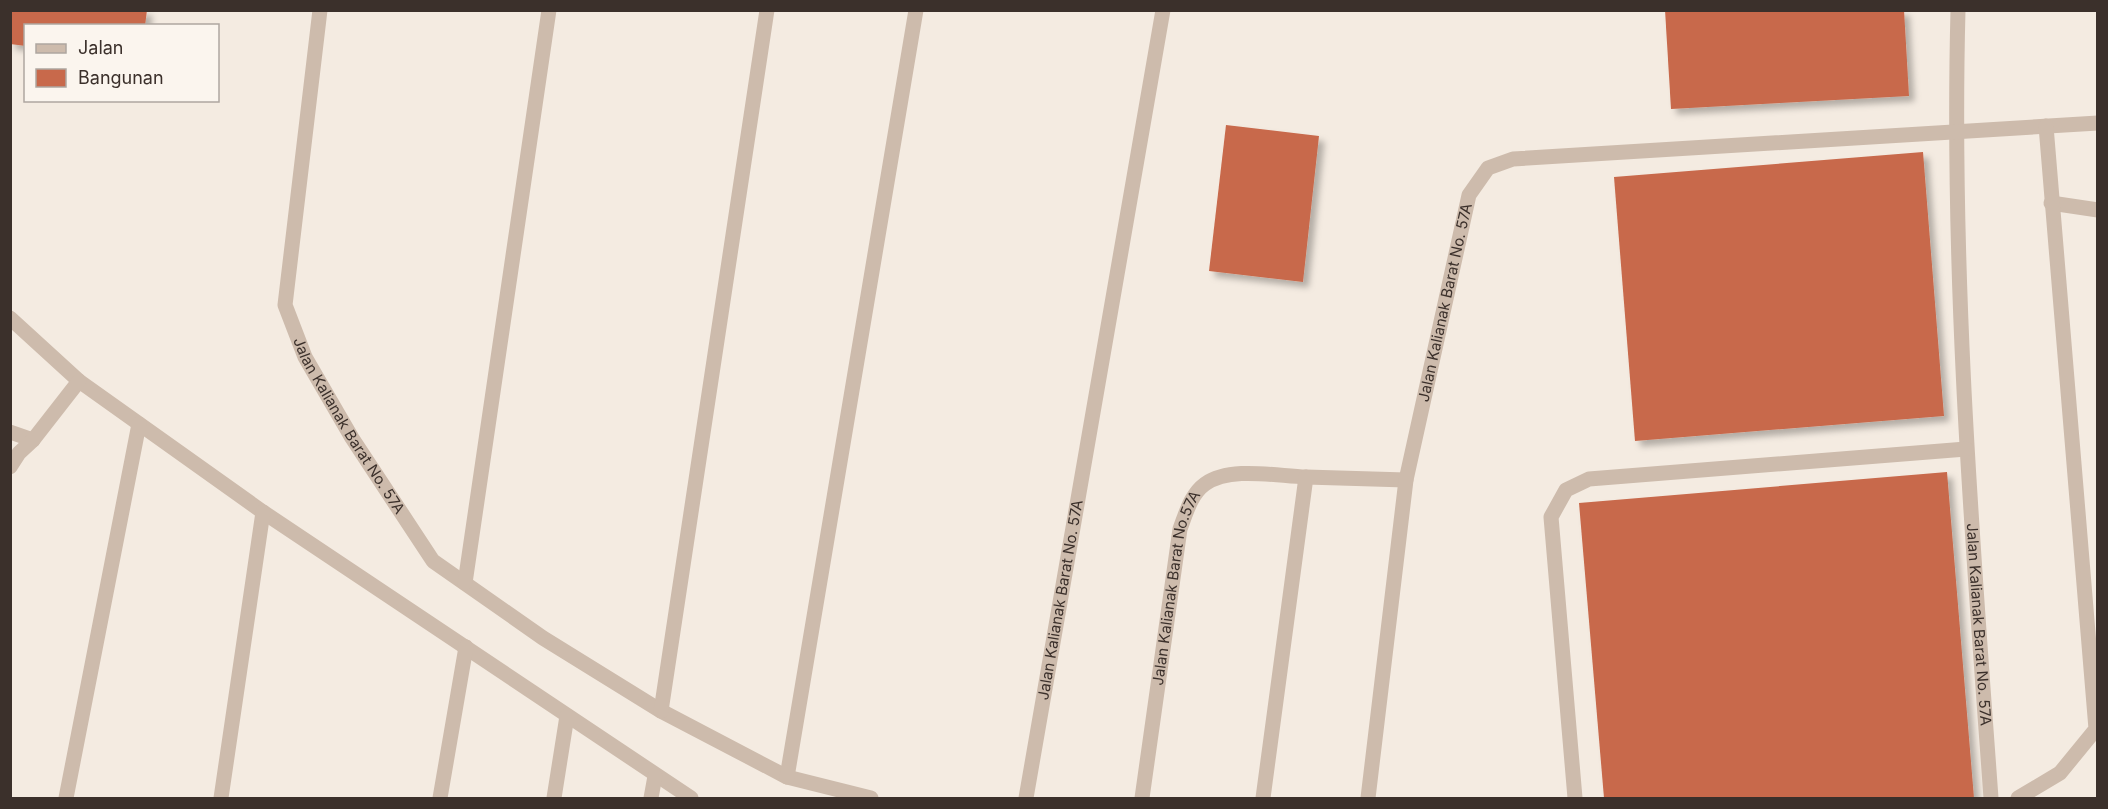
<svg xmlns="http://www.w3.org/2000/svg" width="2108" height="809" font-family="Inter,sans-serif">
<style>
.building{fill:#c8694b;filter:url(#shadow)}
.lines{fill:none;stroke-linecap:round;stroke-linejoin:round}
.minor{stroke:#cdbbac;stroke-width:15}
.labels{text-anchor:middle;stroke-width:4.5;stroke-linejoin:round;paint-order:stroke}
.street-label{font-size:15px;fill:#3b302b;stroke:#fbf5ee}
</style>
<defs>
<filter id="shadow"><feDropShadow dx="5.5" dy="5.5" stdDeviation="3" flood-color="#0004"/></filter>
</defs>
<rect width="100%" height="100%" fill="#f4ebe1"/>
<g class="building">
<path d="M10,10H147L145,26H26V46L10,44Z"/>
<path d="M1665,10H1904L1909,96L1671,109Z"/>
<path d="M1226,125L1319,136L1303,282L1209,271Z"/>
<path d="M1923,152L1944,416L1635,441L1614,177Z"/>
<path d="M1947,472L1974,798H1604L1579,503Z"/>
</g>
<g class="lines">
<g class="minor">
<path id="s1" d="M320,10L285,305L305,357L352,438L433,561L543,638L661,711L787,777L871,798"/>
<path id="s2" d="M1958,10C1951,274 1972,536 1991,798"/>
<path d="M2051,203L2098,210"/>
<path d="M10,318L79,381L263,512L691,798"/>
<path d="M10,432L33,440"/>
<path d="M10,467L19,453L33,440L79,381"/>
<path d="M465,583L549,10"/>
<path d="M661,711L767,10"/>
<path d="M787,777L916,10"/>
<path d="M66,798L139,424"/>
<path d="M221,798L263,512"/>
<path d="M440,798L466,647"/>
<path d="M554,798L567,716"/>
<path d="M651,798L655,776"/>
<path id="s3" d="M1026,798L1163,10"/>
<path id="s4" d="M1142,798L1180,529C1186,513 1191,494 1205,484C1230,466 1276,476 1306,477"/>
<path d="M1263,798L1306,477L1406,480"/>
<path id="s5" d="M1368,798L1406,480L1469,195L1488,168L1513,159L2098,123"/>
<path d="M1575,798L1551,517L1566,490L1589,479L1966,449"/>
<path d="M2018,798L2060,773L2096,729L2046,126"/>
</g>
</g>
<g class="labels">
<g class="street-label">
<text dy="5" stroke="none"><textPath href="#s5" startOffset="502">Jalan Kalianak Barat No. 57A</textPath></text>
<text dy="5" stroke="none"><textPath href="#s1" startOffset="434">Jalan Kalianak Barat No. 57A</textPath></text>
<text dy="5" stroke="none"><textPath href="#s4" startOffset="213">Jalan Kalianak Barat No.57A</textPath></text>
<text dy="5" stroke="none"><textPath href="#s3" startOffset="201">Jalan Kalianak Barat No. 57A</textPath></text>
<text dy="5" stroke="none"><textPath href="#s2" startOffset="615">Jalan Kalianak Barat No. 57A</textPath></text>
</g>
</g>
<rect width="2108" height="809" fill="none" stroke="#3b302b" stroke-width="24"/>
<rect x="24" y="24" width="195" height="78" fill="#fbf5ee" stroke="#aea6a0" stroke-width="1.5"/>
<rect x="36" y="44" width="30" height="9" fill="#cdbbac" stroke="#aea6a0" stroke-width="1.5"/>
<text x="78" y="54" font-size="18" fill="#3b302b">Jalan</text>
<rect x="36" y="69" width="30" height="18" fill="#c8694b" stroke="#aea6a0" stroke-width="1.5"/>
<text x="78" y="84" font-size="18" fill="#3b302b">Bangunan</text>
</svg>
